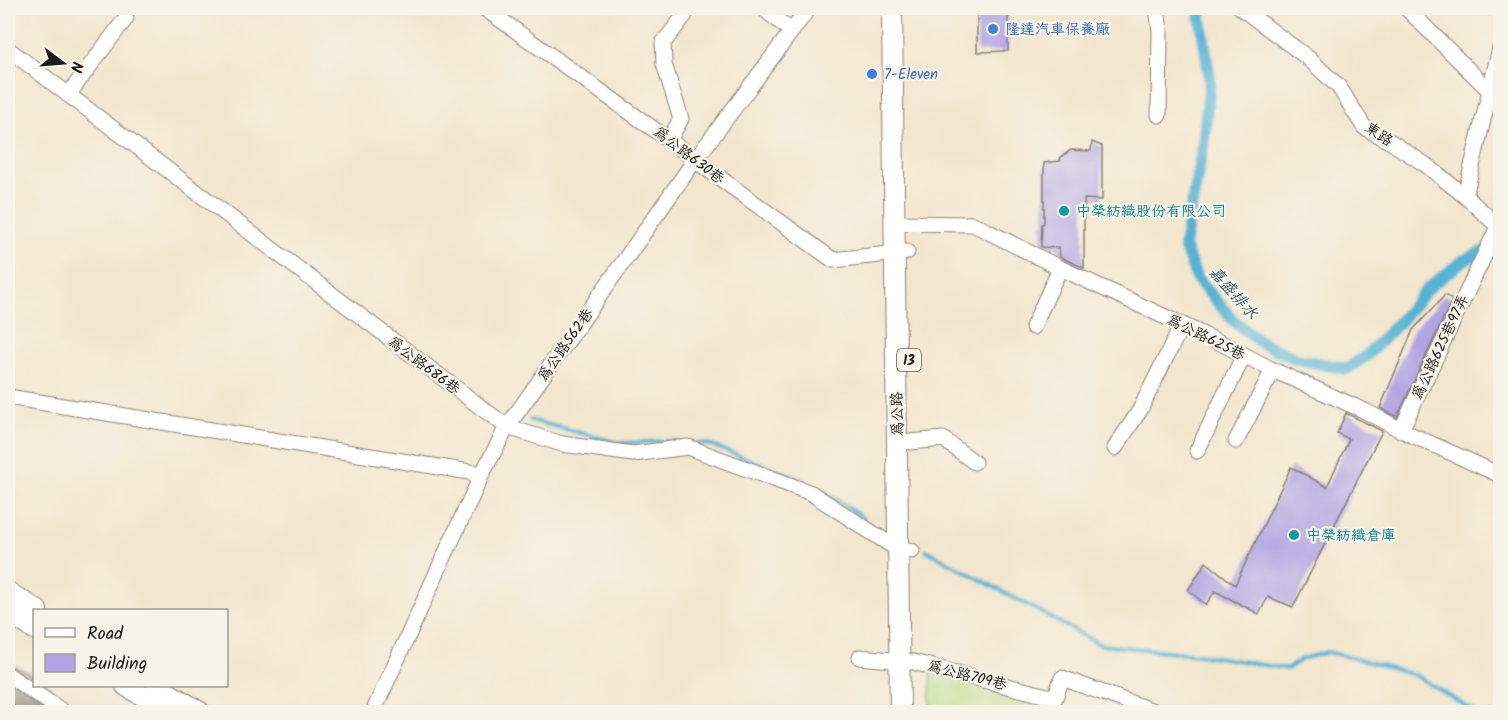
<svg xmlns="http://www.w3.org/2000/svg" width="1508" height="720" font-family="Kalam,'LXGW WenKai TC',sans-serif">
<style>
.green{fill:#b5d981;stroke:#687a4e;stroke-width:1.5}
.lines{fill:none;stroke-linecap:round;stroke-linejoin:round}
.stream{stroke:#56b2d4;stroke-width:4}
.canal{stroke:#56b2d4;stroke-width:12}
.runway{stroke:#888175;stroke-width:81}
.building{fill:#b2a4e4}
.minor-casing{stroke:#888175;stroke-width:17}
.major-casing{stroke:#888175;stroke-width:22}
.minor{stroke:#fff;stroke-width:15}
.major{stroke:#fff;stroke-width:20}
.shop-dot{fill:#3f7fe0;stroke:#f7f3e8;stroke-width:2}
.culture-dot{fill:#0f9aa8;stroke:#f7f3e8;stroke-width:2}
.labels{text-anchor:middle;stroke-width:4.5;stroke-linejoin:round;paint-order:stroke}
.shield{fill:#f7f3e8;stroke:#5e5c59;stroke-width:1.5}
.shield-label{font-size:14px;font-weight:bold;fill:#1c1c1c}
.shop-label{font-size:15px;fill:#366cbe;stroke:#f7f3e8;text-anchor:start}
.street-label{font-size:15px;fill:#1c1c1c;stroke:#f7f3e8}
.culture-label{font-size:15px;fill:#0d838f;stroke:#f7f3e8;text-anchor:start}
.water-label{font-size:16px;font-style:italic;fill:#335866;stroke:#f7f3e8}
</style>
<rect width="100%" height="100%" fill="#f7f3e8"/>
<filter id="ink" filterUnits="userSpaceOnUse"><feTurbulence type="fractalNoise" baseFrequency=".0167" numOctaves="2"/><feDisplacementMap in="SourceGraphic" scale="12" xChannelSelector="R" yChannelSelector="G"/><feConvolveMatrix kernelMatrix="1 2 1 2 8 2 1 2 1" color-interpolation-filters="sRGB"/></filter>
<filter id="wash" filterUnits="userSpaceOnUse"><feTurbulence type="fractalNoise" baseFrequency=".008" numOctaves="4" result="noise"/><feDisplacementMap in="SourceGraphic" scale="24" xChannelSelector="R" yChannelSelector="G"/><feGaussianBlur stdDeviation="1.35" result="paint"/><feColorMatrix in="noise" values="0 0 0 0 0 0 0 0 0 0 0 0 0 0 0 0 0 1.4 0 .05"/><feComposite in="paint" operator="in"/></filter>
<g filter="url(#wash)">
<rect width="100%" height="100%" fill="#f3e6ce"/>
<path class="green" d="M931,672L1047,704L1045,712H930Z"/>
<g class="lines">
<g class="stream">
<path d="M530,420L620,443L676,441"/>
<path d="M696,443L710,445L788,474L806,484"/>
<path d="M824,493L834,498L863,518"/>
<path d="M926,550L1101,645L1198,654L1287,669L1302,659L1328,652L1349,657L1415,675L1475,712"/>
</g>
<path class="canal" d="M1199,8L1210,80L1203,145L1184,246L1197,279L1234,321L1260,342L1297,359L1347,369L1366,356L1400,321L1428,288L1464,260L1489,249L1500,255"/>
<path class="runway" d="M8,706L18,712"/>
</g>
<g id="blocks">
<g class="building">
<path d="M977,8H1008V51L977,52Z"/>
<path d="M1092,142L1102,146V200L1084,199V268L1060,257L1059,248L1041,247L1042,224L1044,223V163L1060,161L1061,157L1071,150L1091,151Z"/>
<path d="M1445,295L1452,300L1397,417L1380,408L1413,330Z"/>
<path d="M1346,413L1382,431L1293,607L1268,597L1259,614L1215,591L1206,605L1188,590L1206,562L1235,585L1291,467L1327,487L1349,439L1337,433Z"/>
</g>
</g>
</g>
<g filter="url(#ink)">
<use href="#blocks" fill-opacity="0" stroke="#888175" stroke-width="1.5"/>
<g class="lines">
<defs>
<g id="minor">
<path d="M484,8L669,140L695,160L833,260L907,252"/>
<path d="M763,8L791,31"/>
<path d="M1157,8L1160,31L1159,115"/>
<path d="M1241,8L1308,58L1339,87L1364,127L1391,142L1426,165L1465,196L1500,228"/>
<path d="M1406,8L1490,91L1500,94"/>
<path d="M8,49L507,427L562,444L633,454L688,447L811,493L891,545L899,548L912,551"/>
<path d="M68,95L126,18"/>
<path d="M669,140L681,119L664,64L663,43L685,15"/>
<path d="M1465,196L1500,48"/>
<path d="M895,223L973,224L1060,268L1221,343L1273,370L1365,411L1401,430L1500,475"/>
<path d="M1033,327L1060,268"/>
<path d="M8,397L482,474"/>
<path d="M1401,430L1498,227"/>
<path d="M1236,441L1273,370"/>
<path d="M910,442L943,439L974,462"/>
<path d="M1115,448L1140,410L1182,325"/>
<path d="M1197,451L1244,355"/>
<path d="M860,657L913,662L1055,698L1062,678L1156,712"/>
<path d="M8,675L62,711"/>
<path d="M373,712L482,474L507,427L695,160L809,8"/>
</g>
<g id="major">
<path d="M892,8L900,712"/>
<path d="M8,592L37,610"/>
<path d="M8,612L34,629"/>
<path d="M126,686L170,712"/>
<path d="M157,686L200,712"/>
</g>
</defs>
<use href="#minor" class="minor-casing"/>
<use href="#major" class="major-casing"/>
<use href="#minor" class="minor"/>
<use href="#major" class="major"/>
</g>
</g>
<g class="shop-dot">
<circle cx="993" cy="29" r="6"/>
<circle cx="872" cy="74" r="6"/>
</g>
<g class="culture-dot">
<circle cx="1064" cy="211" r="6"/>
<circle cx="1294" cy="535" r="6"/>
</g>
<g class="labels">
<rect class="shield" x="897" y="349" width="24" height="22" rx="4.5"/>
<g class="shield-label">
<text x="909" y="365">13</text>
</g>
<g class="shop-label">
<text x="1005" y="34">隆達汽車保養廠</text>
<text x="884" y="79">7-Eleven</text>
</g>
<g class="street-label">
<text transform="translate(1379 134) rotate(33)" y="5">東路</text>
<text transform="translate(689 155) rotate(37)" y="5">為公路630巷</text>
<text transform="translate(1206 337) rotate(26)" y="5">為公路625巷</text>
<text transform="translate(565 345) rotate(-55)" y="5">為公路562巷</text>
<text transform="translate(1440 347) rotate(-65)" y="5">為公路625巷97弄</text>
<text transform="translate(424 365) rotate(37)" y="5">為公路686巷</text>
<text transform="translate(897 414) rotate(-91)" y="5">為公路</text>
<text transform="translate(967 675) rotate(14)" y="5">為公路709巷</text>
</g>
<g class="culture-label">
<text x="1076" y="216">中榮紡織股份有限公司</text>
<text x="1306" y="540">中榮紡織倉庫</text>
</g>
<g class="water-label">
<text transform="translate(1234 292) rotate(48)" y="6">嘉盛排水</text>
</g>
</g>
<rect width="1508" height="720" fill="none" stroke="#f7f3e8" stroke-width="30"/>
<rect x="33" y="609" width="195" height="78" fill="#f7f3e8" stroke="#9f9d96" stroke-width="1.5"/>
<rect x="45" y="628" width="30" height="9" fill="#ffffff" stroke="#9f9d96" stroke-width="1.5"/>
<text x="87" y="639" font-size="18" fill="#1c1c1c">Road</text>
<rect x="45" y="654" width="30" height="18" fill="#b2a4e4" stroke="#9f9d96" stroke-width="1.5"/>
<text x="87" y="669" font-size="18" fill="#1c1c1c">Building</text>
<g transform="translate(63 63) rotate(106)" stroke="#f7f3e8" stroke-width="4.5" paint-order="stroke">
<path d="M0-4.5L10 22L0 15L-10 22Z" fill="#1c1c1c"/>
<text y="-9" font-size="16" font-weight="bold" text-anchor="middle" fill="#1c1c1c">N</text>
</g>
</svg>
